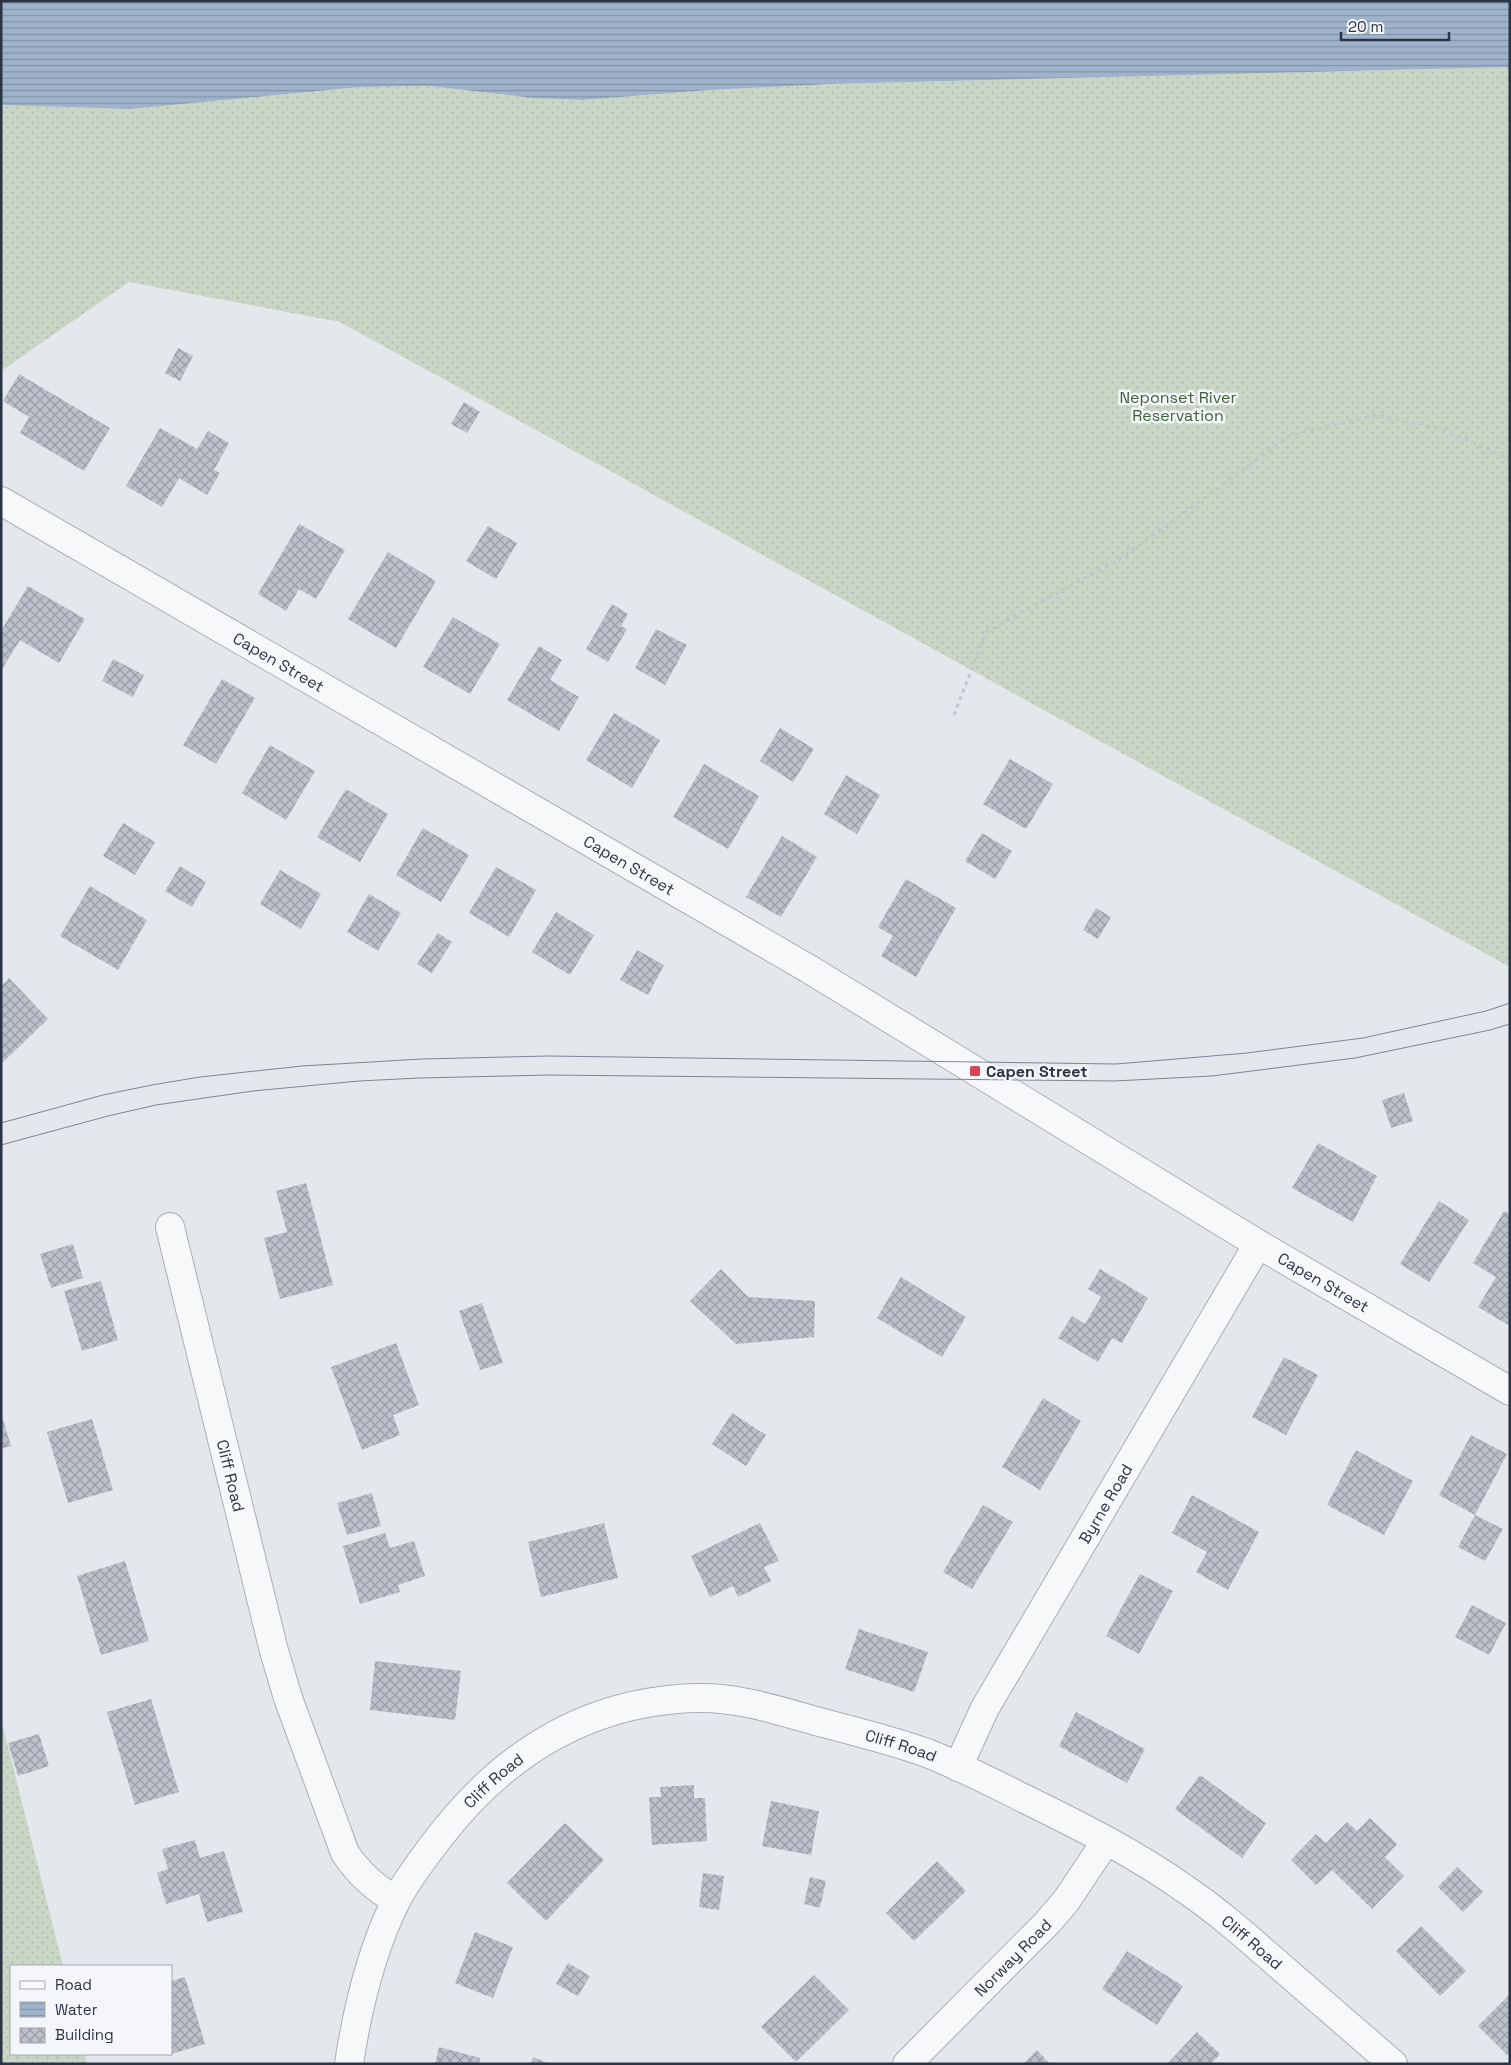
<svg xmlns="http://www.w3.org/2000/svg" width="1511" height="2065" font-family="'Space Grotesk',sans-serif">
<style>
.grass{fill:url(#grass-dots)}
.water{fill:url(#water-rules)}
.building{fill:url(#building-cross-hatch)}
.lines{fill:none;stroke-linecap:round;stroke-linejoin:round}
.minor-casing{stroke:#a9aeb7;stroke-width:30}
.path{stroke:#c2c5cb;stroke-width:3;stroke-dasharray:4 4;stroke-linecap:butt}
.minor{stroke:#f7f8fa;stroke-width:28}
.tram{stroke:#7d8696;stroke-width:1}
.poi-dot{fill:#d1495b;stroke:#f4f6f9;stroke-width:2}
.labels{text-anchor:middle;stroke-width:5;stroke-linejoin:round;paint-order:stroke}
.park-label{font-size:16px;fill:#3f6138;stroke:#f4f6f9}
.street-label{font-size:16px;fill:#2b3445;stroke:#f4f6f9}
.poi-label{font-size:16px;font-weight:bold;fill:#2b3445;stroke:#f4f6f9;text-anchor:start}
</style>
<defs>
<pattern id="grass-dots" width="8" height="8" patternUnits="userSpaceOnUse" patternTransform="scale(1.25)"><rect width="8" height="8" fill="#c9d6c5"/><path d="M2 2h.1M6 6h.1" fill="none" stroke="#adb8ab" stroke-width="1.8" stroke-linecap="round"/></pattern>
<pattern id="water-rules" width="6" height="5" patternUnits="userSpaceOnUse" patternTransform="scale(1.25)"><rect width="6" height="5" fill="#9fb4cc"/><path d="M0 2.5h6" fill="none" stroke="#8293a7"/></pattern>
<pattern id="building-cross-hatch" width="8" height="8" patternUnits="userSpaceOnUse" patternTransform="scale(1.25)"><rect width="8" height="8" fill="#bbc0ca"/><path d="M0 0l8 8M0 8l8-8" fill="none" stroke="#989da6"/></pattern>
</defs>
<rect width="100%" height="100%" fill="#e4e7ec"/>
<g class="grass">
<path d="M1510,67V967L340,322L129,282L1,371V105L130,109L360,87L429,86L533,98L583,100L710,90L830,84Z"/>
<path d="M1,1719L63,1966H11V2054H85L87,2064H1Z"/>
</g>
<path class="water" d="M1,1H1510V67L830,84L710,90L583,100L533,98L429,86L360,87L130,109L1,105Z"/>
<g class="building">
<path d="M178,348L193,356L180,381L165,373Z"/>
<path d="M19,374L110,428L84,471L20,433L29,417L3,401Z"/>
<path d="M464,402L480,412L467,433L451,424Z"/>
<path d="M160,428L197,449L208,431L229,443L214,470L220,473L207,495L179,478L162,507L126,486Z"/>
<path d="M299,524L345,550L316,599L299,589L286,611L258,594Z"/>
<path d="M488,526L517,543L496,579L466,561Z"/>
<path d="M388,552L436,581L396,648L348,619Z"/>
<path d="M28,586L85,619L59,663L20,640L1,671V631Z"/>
<path d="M612,604L628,614L621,626L627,629L608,662L586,649Z"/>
<path d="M453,617L500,644L470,694L423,667Z"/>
<path d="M656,629L687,645L665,685L635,668Z"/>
<path d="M539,646L562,660L550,680L579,697L559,731L507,700Z"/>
<path d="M113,659L144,675L133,697L102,681Z"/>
<path d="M222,679L255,698L216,764L183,745Z"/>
<path d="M614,713L660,740L632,788L586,760Z"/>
<path d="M780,728L814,749L793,782L760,761Z"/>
<path d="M270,745L315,771L286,820L242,793Z"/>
<path d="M1010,759L1053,784L1026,829L983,804Z"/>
<path d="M704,764L759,796L728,849L673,817Z"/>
<path d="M846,775L880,795L857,834L824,814Z"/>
<path d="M346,789L388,814L360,862L317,837Z"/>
<path d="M123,823L155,842L135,875L103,856Z"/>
<path d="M423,828L469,855L441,902L396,875Z"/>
<path d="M982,833L1012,851L995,879L965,861Z"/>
<path d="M782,836L817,857L781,917L746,897Z"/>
<path d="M180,866L206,882L192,907L165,891Z"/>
<path d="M496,867L536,890L509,937L469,913Z"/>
<path d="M280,870L321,894L301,929L260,904Z"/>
<path d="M906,879L956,908L916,977L881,956L893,936L878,927Z"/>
<path d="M90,886L147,920L118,970L60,936Z"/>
<path d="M369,894L401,913L378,951L347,932Z"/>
<path d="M1096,908L1111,917L1098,939L1083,930Z"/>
<path d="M556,912L594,935L570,975L532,952Z"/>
<path d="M438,933L452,942L432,973L417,964Z"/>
<path d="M637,950L664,965L648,995L620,980Z"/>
<path d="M9,978L48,1019L1,1064V986Z"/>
<path d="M1404,1093L1413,1121L1391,1128L1382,1100Z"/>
<path d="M1318,1143L1377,1176L1353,1222L1292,1188Z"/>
<path d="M306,1183L333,1285L280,1299L264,1238L287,1232L276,1191Z"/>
<path d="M1439,1201L1469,1220L1429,1282L1400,1264Z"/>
<path d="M1504,1211L1510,1214V1326L1478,1307L1496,1277L1473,1263Z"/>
<path d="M73,1244L83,1278L51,1288L40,1254Z"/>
<path d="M721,1269L748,1297L815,1301L814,1337L736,1344L690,1301Z"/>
<path d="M1100,1269L1148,1298L1122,1343L1112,1338L1098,1362L1058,1338L1072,1316L1085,1324L1101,1297L1088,1289Z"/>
<path d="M901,1277L966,1317L942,1357L877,1318Z"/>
<path d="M101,1281L118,1340L82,1351L64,1291Z"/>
<path d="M482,1303L503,1363L480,1370L459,1311Z"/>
<path d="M396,1343L419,1405L393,1415L400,1435L362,1450L331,1367Z"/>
<path d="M1284,1357L1318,1375L1286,1435L1252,1417Z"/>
<path d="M1043,1398L1081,1421L1040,1490L1002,1467Z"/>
<path d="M1,1413L11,1446L1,1449Z"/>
<path d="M732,1413L766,1435L746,1466L712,1444Z"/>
<path d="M92,1419L113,1490L68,1503L47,1432Z"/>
<path d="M1471,1435L1507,1454L1475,1515L1439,1495Z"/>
<path d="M1356,1450L1413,1481L1384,1535L1327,1505Z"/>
<path d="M372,1493L381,1526L347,1535L337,1503Z"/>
<path d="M1192,1495L1259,1532L1228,1590L1196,1572L1207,1552L1172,1533Z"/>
<path d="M983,1505L1013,1522L972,1589L943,1572Z"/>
<path d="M1475,1515L1503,1529L1485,1561L1458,1547Z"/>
<path d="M604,1523L618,1578L541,1597L528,1542Z"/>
<path d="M760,1523L779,1561L764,1567L771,1581L738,1597L733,1586L710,1597L691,1556Z"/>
<path d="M385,1533L390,1548L414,1541L425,1576L398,1585L400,1592L360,1604L343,1546Z"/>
<path d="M125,1561L149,1641L101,1655L77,1576Z"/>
<path d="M1140,1574L1173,1591L1139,1654L1106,1636Z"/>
<path d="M1472,1605L1506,1623L1489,1655L1455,1637Z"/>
<path d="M859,1629L928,1652L914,1692L845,1669Z"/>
<path d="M375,1661L461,1671L455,1720L370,1710Z"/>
<path d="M151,1699L179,1792L135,1805L107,1712Z"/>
<path d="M1076,1712L1145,1749L1127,1783L1059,1746Z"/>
<path d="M39,1734L49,1766L18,1776L8,1743Z"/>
<path d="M1200,1775L1266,1823L1242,1858L1175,1809Z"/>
<path d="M694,1785V1798H705L707,1841L652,1845L649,1797H661L660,1787Z"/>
<path d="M771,1801L819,1811L811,1855L762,1846Z"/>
<path d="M1370,1818L1397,1844L1385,1857L1404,1876L1372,1909L1332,1870L1316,1885L1291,1860L1316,1834L1326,1843L1347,1822L1357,1831Z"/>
<path d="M565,1823L604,1860L546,1921L507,1883Z"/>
<path d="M195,1840L200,1858L224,1851L243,1912L207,1922L199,1894L166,1904L157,1873L168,1869L162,1849Z"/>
<path d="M937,1861L966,1891L914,1941L886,1913Z"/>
<path d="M1457,1867L1483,1892L1463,1912L1438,1887Z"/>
<path d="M703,1873L724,1876L719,1910L699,1907Z"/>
<path d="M810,1877L826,1881L820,1908L804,1904Z"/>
<path d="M1421,1926L1466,1971L1440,1996L1396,1951Z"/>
<path d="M475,1932L513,1947L493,1998L455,1983Z"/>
<path d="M1127,1951L1183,1986L1157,2025L1102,1989Z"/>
<path d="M568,1963L590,1976L578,1996L556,1984Z"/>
<path d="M814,1975L849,2010L796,2062L761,2027Z"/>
<path d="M185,1977L205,2044L171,2054V1981Z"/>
<path d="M1510,1994V2052L1507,2055L1478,2026Z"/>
<path d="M1197,2032L1220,2054L1211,2064H1167Z"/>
<path d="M439,2047L480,2058L479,2064H435Z"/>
<path d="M1037,2050L1050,2064H1023Z"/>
<path d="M533,2057L550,2064H531Z"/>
</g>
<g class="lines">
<defs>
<g id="minor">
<path id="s1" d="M1,501L809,969L1258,1244L1510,1391"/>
<path id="s2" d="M170,1227L274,1651L288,1698L345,1853C359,1874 374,1888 396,1900"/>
<path id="s3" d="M958,1767L985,1708L1258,1244"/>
<path id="s4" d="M349,2064C357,2011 372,1949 396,1901C407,1879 423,1859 438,1839C503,1754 587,1701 696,1698C738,1697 776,1710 816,1721C853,1731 891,1740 927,1753C960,1766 993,1783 1025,1799C1080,1826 1136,1854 1185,1889C1219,1912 1249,1939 1280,1966C1318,1999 1355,2031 1393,2064"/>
<path id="s5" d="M907,2064L1047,1923L1066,1901L1106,1841"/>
</g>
</defs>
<use href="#minor" class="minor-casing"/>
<path class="path" d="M954,715L986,632L1123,557L1291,435L1376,415L1440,428L1505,457L1510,456"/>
<use href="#minor" class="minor"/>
<g class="tram">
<path d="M1,1123L103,1095L152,1085L200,1077L302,1066L422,1059L548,1056L1116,1064L1247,1053L1363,1038L1486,1011L1510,1003"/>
<path d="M1,1145L108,1116L156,1105L253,1091L359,1081L419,1078L549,1075L1114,1081L1212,1076L1355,1058L1490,1030L1510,1024"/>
</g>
</g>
<rect class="poi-dot" x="969" y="1065" width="12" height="12" rx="2.5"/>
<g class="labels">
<g class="park-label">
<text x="1178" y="403">Neponset River<tspan x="1178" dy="18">Reservation</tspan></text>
</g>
<g class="street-label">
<text dy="6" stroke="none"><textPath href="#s1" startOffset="321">Capen Street</textPath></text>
<text dy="6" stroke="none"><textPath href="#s1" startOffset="726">Capen Street</textPath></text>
<text dy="6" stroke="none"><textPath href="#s1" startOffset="1536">Capen Street</textPath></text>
<text dy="6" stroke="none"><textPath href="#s2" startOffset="256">Cliff Road</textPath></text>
<text dy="6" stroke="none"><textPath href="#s3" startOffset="302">Byrne Road</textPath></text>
<text dy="6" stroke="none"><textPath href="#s4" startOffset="761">Cliff Road</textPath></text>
<text dy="6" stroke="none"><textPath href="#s4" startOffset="326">Cliff Road</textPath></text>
<text dy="6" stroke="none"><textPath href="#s4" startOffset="1166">Cliff Road</textPath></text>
<text dy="6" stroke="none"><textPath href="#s5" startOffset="150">Norway Road</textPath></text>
</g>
<g class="poi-label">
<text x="986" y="1077">Capen Street</text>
</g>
</g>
<rect width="1511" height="2065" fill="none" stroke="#2b3445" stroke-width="5"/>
<rect x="10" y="1965" width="162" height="90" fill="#f4f6f9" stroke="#a4a8b1"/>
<rect x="20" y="1981" width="25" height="8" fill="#f7f8fa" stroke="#a4a8b1"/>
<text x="55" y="1990" font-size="15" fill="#2b3445">Road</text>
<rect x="20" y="2002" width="25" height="15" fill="url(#water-rules)" stroke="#a4a8b1"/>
<text x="55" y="2015" font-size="15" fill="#2b3445">Water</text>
<rect x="20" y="2028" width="25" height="15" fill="url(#building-cross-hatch)" stroke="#a4a8b1"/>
<text x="55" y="2040" font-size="15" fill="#2b3445">Building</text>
<path d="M1341 32v8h108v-8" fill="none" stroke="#2b3445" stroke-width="2.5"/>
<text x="1348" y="32" font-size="15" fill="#2b3445" stroke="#f4f6f9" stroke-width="4" paint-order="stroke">20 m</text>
</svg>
